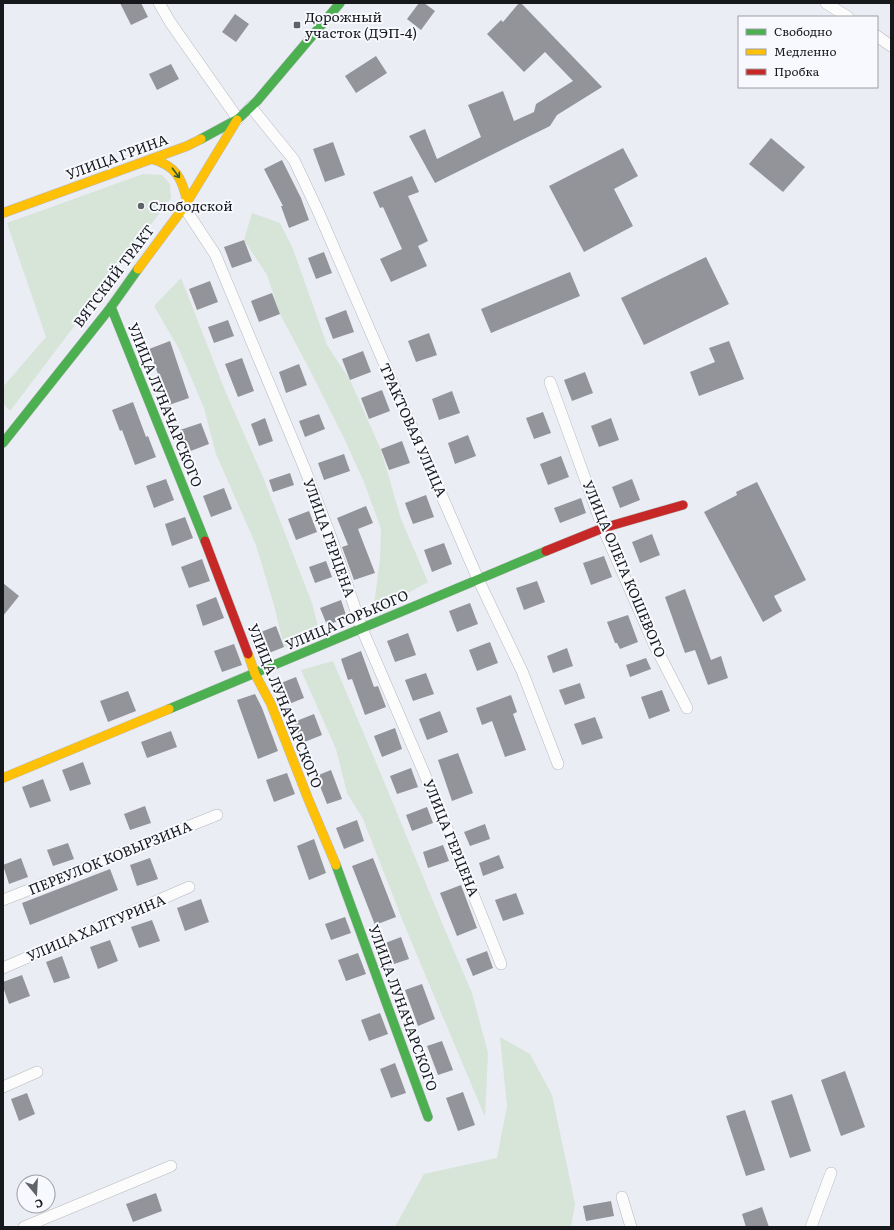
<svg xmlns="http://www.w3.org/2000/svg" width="894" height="1230" font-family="Literata,serif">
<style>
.green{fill:#d7e4d8}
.building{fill:#939499}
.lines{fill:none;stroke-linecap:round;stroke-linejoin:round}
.street-casing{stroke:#b6b9bd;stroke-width:12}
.fast-casing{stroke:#b6b9bd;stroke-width:10}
.slow-casing{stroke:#b6b9bd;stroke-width:10}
.jam-casing{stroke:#b6b9bd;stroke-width:10}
.street{stroke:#fcfcfd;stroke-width:11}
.fast{stroke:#4caf50;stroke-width:9}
.slow{stroke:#ffc107;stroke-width:9}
.jam{stroke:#c62828;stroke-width:9}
.oneway{stroke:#2e5c33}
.poi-dot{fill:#606367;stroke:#f7f9fe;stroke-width:1.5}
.labels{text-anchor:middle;stroke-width:4;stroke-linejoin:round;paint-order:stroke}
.poi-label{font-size:14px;fill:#16181c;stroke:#f7f9fe;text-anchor:start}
.street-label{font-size:14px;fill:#16181c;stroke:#f7f9fe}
</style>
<rect width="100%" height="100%" fill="#eaedf3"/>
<g class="green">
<path d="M143,174L162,175L170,184L171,198L10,411L3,403V387L46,337L7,223Z"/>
<path d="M252,213L280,223L293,249L327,345L350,380L381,450L401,519L428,582L373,612L380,560L381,529L364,482L344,438L312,374L280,314L267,275L244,240Z"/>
<path d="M181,278L226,393L263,477L312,603L320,634L284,647L274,605L256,545L216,454L204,408L179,349L154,306Z"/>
<path d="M333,661L383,779L442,923L472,993L488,1053L485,1117L404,924L363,819L347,793L336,749L301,670Z"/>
<path d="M500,1037L530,1054L552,1095L575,1204L571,1227H395L424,1174L497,1158L507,1106Z"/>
</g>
<g class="building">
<path d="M120,3H141L148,17L131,25Z"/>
<path d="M419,3H424L435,11L421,30L407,19Z"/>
<path d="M519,3H521L602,87L557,115L550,126L435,183L409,136L425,129L437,159L481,137L468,105L503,91L514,121L534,112L536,104L573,81L545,52L524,72L487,34L501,20L503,22Z"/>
<path d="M235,14L249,24L236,42L222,32Z"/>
<path d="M376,56L387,73L356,93L345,76Z"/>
<path d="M171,64L179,79L157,90L149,74Z"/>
<path d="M771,138L805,167L783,192L749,164Z"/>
<path d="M333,142L345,175L325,182L313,149Z"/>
<path d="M623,148L638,176L614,189L633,226L584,252L549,186Z"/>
<path d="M282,160L301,198L309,220L289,228L281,206H283L264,169Z"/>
<path d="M412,176L419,192L408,196L428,241L418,246L427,266L391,282L380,259L402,249L383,207L380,208L373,192Z"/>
<path d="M244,240L252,261L232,268L224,247Z"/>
<path d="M324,252L332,273L316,279L308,258Z"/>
<path d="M706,257L729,304L644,345L621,298Z"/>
<path d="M570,272L580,296L491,333L481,309Z"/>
<path d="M210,281L218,302L197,310L189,289Z"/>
<path d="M272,293L280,314L259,322L251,301Z"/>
<path d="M346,310L354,332L333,339L325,318Z"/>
<path d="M228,320L234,336L214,343L208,327Z"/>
<path d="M429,333L437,355L416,362L408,341Z"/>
<path d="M170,341L189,398L169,405L149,349Z"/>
<path d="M729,341L744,379L699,396L690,372L715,362L709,348Z"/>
<path d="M363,351L371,372L350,380L342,359Z"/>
<path d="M242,358L254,391L238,397L225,364Z"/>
<path d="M299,364L307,385L286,393L279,372Z"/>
<path d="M585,372L593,393L572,401L564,380Z"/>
<path d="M382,390L390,411L369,419L361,398Z"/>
<path d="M452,391L460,413L439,420L432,399Z"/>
<path d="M133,402L146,437L148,436L156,457L135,465L122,430L120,431L112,410Z"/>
<path d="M543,412L551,433L534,439L526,418Z"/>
<path d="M319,414L325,429L305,437L299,421Z"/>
<path d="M265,418L273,441L259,446L251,424Z"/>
<path d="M611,418L619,440L599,447L591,426Z"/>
<path d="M201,423L209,444L188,452L180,430Z"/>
<path d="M468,435L476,456L455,464L448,443Z"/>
<path d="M402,441L410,463L389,470L381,449Z"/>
<path d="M344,454L350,471L324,480L318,463Z"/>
<path d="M561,456L569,477L548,485L540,464Z"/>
<path d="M290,473L294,485L273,492L269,480Z"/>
<path d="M166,479L174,500L154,508L146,486Z"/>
<path d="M632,479L640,500L620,508L612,487Z"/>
<path d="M757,482L806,580L774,596L782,611L763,622L704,512L737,495L736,492Z"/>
<path d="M224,488L232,509L211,517L203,496Z"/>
<path d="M426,495L434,517L413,524L405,503Z"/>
<path d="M581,498L586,513L560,523L554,508Z"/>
<path d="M366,506L373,523L358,529L375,573L354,580L342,547L348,545L337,518Z"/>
<path d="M309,511L317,532L296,540L288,519Z"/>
<path d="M185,517L193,538L172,546L165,524Z"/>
<path d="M652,534L660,555L640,563L632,542Z"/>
<path d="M444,543L452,564L432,572L424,550Z"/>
<path d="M604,556L612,577L591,585L583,563Z"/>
<path d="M202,559L210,581L189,588L181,567Z"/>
<path d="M326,561L332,577L315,583L309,567Z"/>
<path d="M537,581L545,602L524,610L516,588Z"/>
<path d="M3,583L19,596L3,616Z"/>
<path d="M685,589L711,660L721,656L728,678L708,685L695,650L685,653L665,597Z"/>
<path d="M216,597L224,618L203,626L196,605Z"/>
<path d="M341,600L347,618L327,625L320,608Z"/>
<path d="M470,603L478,624L457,632L449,611Z"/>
<path d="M628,615L638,642L620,649L617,643H615L607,622Z"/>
<path d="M276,626L284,647L264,655L256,634Z"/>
<path d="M408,633L416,655L395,662L387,641Z"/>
<path d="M490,642L498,663L477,671L469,650Z"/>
<path d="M234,644L242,665L222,672L214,651Z"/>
<path d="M567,648L573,666L553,673L547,656Z"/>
<path d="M361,651L374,687L378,686L386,707L365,715L352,679L348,680L341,659Z"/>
<path d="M646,658L651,669L630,677L626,665Z"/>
<path d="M426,673L434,694L413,701L405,680Z"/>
<path d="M296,677L304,698L284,706L276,685Z"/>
<path d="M580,683L585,698L565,705L559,690Z"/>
<path d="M662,690L670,711L649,719L641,697Z"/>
<path d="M128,691L136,711L108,722L100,701Z"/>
<path d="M255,694L262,708L278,751L258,759L237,700Z"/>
<path d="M511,695L517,712L513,714L526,750L505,757L492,721L482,725L476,708Z"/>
<path d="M440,711L448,732L427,740L419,719Z"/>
<path d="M314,714L322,735L302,743L294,722Z"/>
<path d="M595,717L603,738L582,745L574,724Z"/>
<path d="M395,728L402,749L382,757L374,736Z"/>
<path d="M171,731L177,747L147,758L141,742Z"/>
<path d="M458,753L473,793L452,801L438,760Z"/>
<path d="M83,762L91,784L70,791L62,770Z"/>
<path d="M411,768L418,787L397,794L390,776Z"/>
<path d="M331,770L342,799L327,804L316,776Z"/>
<path d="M287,773L295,794L274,802L266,780Z"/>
<path d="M43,779L51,801L30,808L22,787Z"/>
<path d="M145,806L151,823L130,830L124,814Z"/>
<path d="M427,807L433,823L412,831L406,815Z"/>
<path d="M357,820L364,841L344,849L336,828Z"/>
<path d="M485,824L490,839L470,846L464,832Z"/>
<path d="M314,839L326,873L309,880L297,846Z"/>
<path d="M68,843L74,859L53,866L47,850Z"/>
<path d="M443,845L449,861L428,868L423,852Z"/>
<path d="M499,855L504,868L483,876L479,863Z"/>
<path d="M21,858L28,877L9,884L3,865Z"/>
<path d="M150,858L158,879L137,886L130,865Z"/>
<path d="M373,858L396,917L375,925L352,866Z"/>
<path d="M110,869L118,890L30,925L22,903Z"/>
<path d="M461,885L477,928L457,936L440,893Z"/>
<path d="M516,893L524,914L503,921L495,900Z"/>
<path d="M201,899L209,922L185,931L177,908Z"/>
<path d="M345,917L351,933L331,940L325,924Z"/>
<path d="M152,920L160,941L139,948L131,927Z"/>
<path d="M401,937L409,959L388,966L380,945Z"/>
<path d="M110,940L118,961L98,969L90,947Z"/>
<path d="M487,951L493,968L473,976L466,959Z"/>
<path d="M358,953L366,974L346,981L338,960Z"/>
<path d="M62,956L70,978L54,983L46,962Z"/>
<path d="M22,975L30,996L9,1004L3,987V982Z"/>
<path d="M422,984L435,1019L418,1026L405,990Z"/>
<path d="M380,1013L388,1034L369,1041L361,1020Z"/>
<path d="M442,1041L453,1070L438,1075L427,1046Z"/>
<path d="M395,1063L406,1093L391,1098L380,1069Z"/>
<path d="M845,1071L865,1127L841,1136L821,1080Z"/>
<path d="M463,1092L475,1125L458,1131L446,1098Z"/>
<path d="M27,1093L35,1114L19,1121L11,1099Z"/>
<path d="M792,1094L811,1151L790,1158L771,1101Z"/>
<path d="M745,1110L765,1170L746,1176L726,1116Z"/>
<path d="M156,1193L162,1211L133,1222L126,1204Z"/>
<path d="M611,1201L614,1216L586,1221L583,1206Z"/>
<path d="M762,1207L769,1227H746L742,1214Z"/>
</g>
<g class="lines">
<defs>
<g id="street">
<path d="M159,3L170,22L238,119"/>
<path d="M826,3L848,17"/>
<path d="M877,36L891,46"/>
<path d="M251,107L294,160L318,211L478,579L522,671L558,764"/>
<path d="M184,207L215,254L304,467L332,540L362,629L434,796L501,964"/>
<path d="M550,382L603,528L654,644L687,708"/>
<path d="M3,900L217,815"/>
<path d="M3,968L189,887"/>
<path d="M3,1087L37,1072"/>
<path d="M622,1197L631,1227"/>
<path d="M24,1227L171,1166"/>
<path d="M811,1227L831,1173"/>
</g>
<g id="fast">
<path d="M201,139L238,119L257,101L340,3"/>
<path d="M111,307L205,541"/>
<path d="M3,443L111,307L138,269"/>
<path d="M169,709L546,551"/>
<path d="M336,865L428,1117"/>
</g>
<g id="slow">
<path d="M152,159C176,166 182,178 187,201"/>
<path d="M3,213L187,146L201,139"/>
<path d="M138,269L184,207L237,120"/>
<path d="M248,654L255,674L271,704L309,801L336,865"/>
<path d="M3,778L169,709"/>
</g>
<g id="jam">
<path d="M205,541L248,654"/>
<path d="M546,551L603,528L683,505"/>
</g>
</defs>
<use href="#street" class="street-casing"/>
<use href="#fast" class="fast-casing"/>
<use href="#slow" class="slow-casing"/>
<use href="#jam" class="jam-casing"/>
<use href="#street" class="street"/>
<use href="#fast" class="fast"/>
<use href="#slow" class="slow"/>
<use href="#jam" class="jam"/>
</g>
<defs><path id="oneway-shaft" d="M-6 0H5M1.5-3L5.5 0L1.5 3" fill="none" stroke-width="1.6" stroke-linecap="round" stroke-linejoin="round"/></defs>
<use class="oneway" href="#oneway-shaft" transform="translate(176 173) rotate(53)"/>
<g class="poi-dot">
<rect x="293" y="21" width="8" height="8" rx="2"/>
<circle cx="141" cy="206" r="4"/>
</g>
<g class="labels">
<g class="poi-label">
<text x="305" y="22">Дорожный<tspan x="305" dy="16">участок (ДЭП-4)</tspan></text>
<text x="149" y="211">Слободской</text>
</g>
<g class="street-label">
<text transform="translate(117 157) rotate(-20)" y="5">УЛИЦА ГРИНА</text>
<text transform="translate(114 276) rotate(-53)" y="5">ВЯТСКИЙ ТРАКТ</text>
<text transform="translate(165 405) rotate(68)" y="5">УЛИЦА ЛУНАЧАРСКОГО</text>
<text transform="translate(413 430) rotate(66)" y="5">ТРАКТОВАЯ УЛИЦА</text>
<text transform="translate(329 538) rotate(70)" y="5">УЛИЦА ГЕРЦЕНА</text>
<text transform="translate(624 569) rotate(67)" y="5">УЛИЦА ОЛЕГА КОШЕВОГО</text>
<text transform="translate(347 620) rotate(-23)" y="5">УЛИЦА ГОРЬКОГО</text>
<text transform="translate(285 706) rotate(68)" y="5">УЛИЦА ЛУНАЧАРСКОГО</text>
<text transform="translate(451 838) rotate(68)" y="5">УЛИЦА ГЕРЦЕНА</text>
<text transform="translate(110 858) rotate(-22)" y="5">ПЕРЕУЛОК КОВЫРЗИНА</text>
<text transform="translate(96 928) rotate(-23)" y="5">УЛИЦА ХАЛТУРИНА</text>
<text transform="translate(403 1008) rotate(70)" y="5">УЛИЦА ЛУНАЧАРСКОГО</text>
</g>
</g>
<rect width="894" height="1230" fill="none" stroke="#16181c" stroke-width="8"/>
<rect x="738" y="16" width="140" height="72" fill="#f7f9fe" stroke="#9d9fa4"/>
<rect x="746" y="29" width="20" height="6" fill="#4caf50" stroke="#9d9fa4"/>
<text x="774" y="36" font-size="12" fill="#16181c">Свободно</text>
<rect x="746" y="49" width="20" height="6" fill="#ffc107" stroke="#9d9fa4"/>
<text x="774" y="56" font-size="12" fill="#16181c">Медленно</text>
<rect x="746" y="69" width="20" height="6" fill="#c62828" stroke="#9d9fa4"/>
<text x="774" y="76" font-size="12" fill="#16181c">Пробка</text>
<g transform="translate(36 1194) rotate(162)"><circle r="19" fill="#f7f9fe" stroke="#9d9fa4"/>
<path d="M0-3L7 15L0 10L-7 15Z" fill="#606367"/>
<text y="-6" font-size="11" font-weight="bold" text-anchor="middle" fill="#16181c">С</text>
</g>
</svg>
